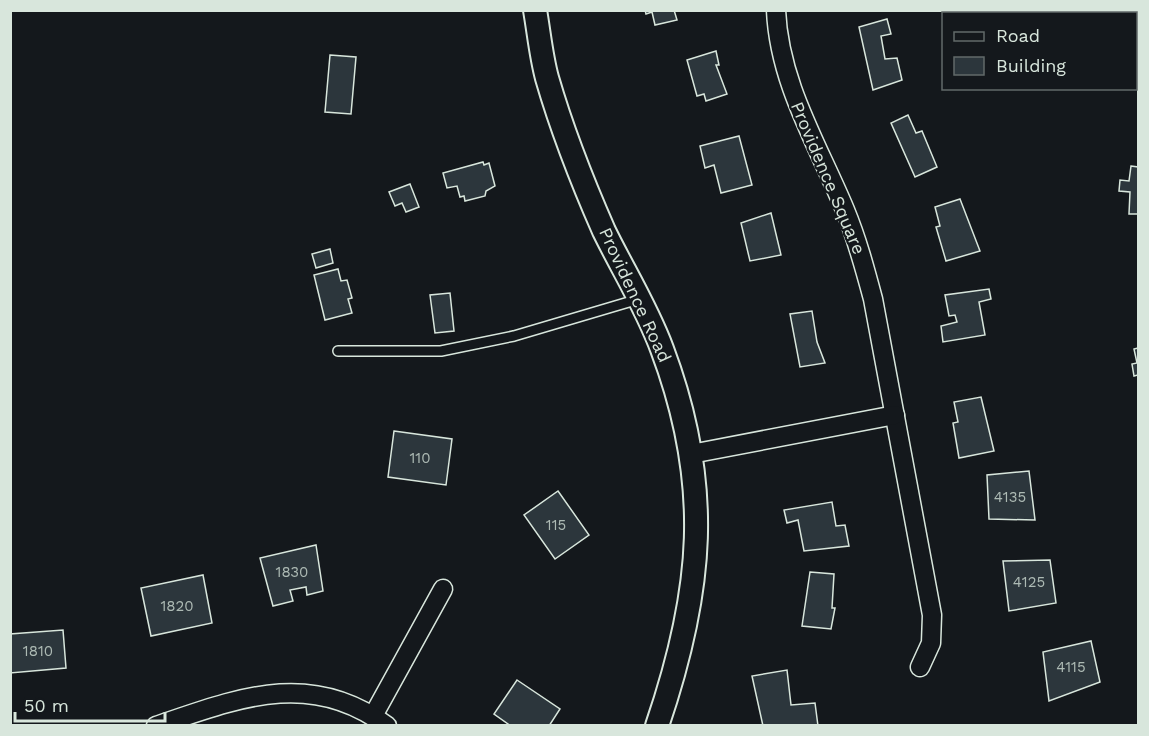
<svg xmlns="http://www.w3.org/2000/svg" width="1149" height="736" font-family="'Work Sans',sans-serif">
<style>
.building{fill:#2c363c;stroke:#d8e6dc;stroke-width:1.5}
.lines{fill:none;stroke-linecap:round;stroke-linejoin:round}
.service-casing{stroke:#d8e6dc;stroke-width:12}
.minor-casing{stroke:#d8e6dc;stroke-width:21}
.tertiary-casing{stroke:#d8e6dc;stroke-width:26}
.service{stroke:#14181c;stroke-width:9}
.minor{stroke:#14181c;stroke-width:18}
.tertiary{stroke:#14181c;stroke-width:22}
.labels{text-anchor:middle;stroke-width:4.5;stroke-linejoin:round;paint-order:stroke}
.number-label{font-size:15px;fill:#adbab4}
.street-label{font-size:18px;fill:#d8e6dc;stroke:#14181c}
</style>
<rect width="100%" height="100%" fill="#14181c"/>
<g class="building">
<path d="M645,10H674L677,20L655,25L652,12L646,14Z"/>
<path d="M887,19L891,34L881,36L885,59L897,58L902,80L873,90L859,27Z"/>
<path d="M716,51L719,65H716L727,94L706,101L704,94L697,96L687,60Z"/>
<path d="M330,55L356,57L351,114L325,112Z"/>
<path d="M908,115L916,133L922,131L937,167L915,177L891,123Z"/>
<path d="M739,136L752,185L721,193L714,165L705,168L700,146Z"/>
<path d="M483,162L484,165L489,163L495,186L486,191L485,196L465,201L464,196L460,197L457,186L447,188L443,173Z"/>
<path d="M1131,166L1138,167V214H1129L1130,192L1119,191L1120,180L1129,181Z"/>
<path d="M410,184L419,207L406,212L402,203L395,206L389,192Z"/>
<path d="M960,199L980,251L946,261L936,227L940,226L935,207Z"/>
<path d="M771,213L781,255L750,261L741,223Z"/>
<path d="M330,249L333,263L316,268L312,254Z"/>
<path d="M338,269L341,281L347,280L352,298L348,299L352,313L325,320L314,275Z"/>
<path d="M989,289L991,299L979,302L985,335L943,342L941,326L957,322L955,315L949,316L945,295Z"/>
<path d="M450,293L454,331L435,333L430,295Z"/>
<path d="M812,311L817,342L825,363L800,367L790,314Z"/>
<path d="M1138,348V375L1134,376L1132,364L1137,363L1134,349Z"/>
<path d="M981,397L994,451L959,458L953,423L958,422L954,402Z"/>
<path d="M394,431L452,439L446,485L388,477Z"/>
<path d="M1029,471L1035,520L989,519L987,475Z"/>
<path d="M558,491L589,535L555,559L524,515Z"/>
<path d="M832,502L836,526L845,525L849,546L804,551L798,520L787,523L784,510Z"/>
<path d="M316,545L323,591L307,595L306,587L290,590L293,601L273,606L260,558Z"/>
<path d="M1050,560L1056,603L1009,611L1003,561Z"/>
<path d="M810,572L834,574L832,608H835L831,629L802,626Z"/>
<path d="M203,575L212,623L151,636L141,588Z"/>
<path d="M63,630L66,668L10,673V634Z"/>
<path d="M1091,641L1100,682L1049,701L1043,652Z"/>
<path d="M787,670L791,705L815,703L818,726H763L752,676Z"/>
<path d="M517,680L560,709L549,726H511L494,714Z"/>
</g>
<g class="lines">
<defs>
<path id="service" d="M338,351H441L514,336L639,299"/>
<g id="minor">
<path d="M776,10C779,83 818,145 845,210C857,239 865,269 873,299L932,615L931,643L920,667"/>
<path d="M691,454L895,415"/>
<path d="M373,716L443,589"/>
<path d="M156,726C236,699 310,668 387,726"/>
</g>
<path id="tertiary" d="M535,10C539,33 541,56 547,78C562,130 582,181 604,231C623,270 647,308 662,349C713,485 703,591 657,726"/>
</defs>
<use href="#service" class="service-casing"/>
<use href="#minor" class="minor-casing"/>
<use href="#tertiary" class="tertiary-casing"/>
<use href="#service" class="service"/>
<use href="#minor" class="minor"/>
<use href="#tertiary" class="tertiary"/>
</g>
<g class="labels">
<g class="number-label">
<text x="420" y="463">110</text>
<text x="1010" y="502">4135</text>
<text x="556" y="530">115</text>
<text x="292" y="577">1830</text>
<text x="1029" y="587">4125</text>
<text x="177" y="611">1820</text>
<text x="38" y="656">1810</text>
<text x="1071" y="672">4115</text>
</g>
<g class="street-label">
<text transform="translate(828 178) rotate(67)" y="6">Providence Square</text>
<text transform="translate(635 295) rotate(65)" y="6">Providence Road</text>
</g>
</g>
<rect width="1149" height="736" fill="none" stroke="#d8e6dc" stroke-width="24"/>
<rect x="942" y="12" width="195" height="78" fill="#14181c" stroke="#626a69" stroke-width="1.5"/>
<rect x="954" y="32" width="30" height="9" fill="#14181c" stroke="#626a69" stroke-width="1.5"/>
<text x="996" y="42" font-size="18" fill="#d8e6dc">Road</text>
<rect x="954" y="57" width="30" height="18" fill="#2c363c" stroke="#626a69" stroke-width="1.5"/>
<text x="996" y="72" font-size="18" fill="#d8e6dc">Building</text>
<path d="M15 712v9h150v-9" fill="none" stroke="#d8e6dc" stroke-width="3"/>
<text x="24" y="712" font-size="18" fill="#d8e6dc" stroke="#14181c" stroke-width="4.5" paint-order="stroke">50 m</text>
</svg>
